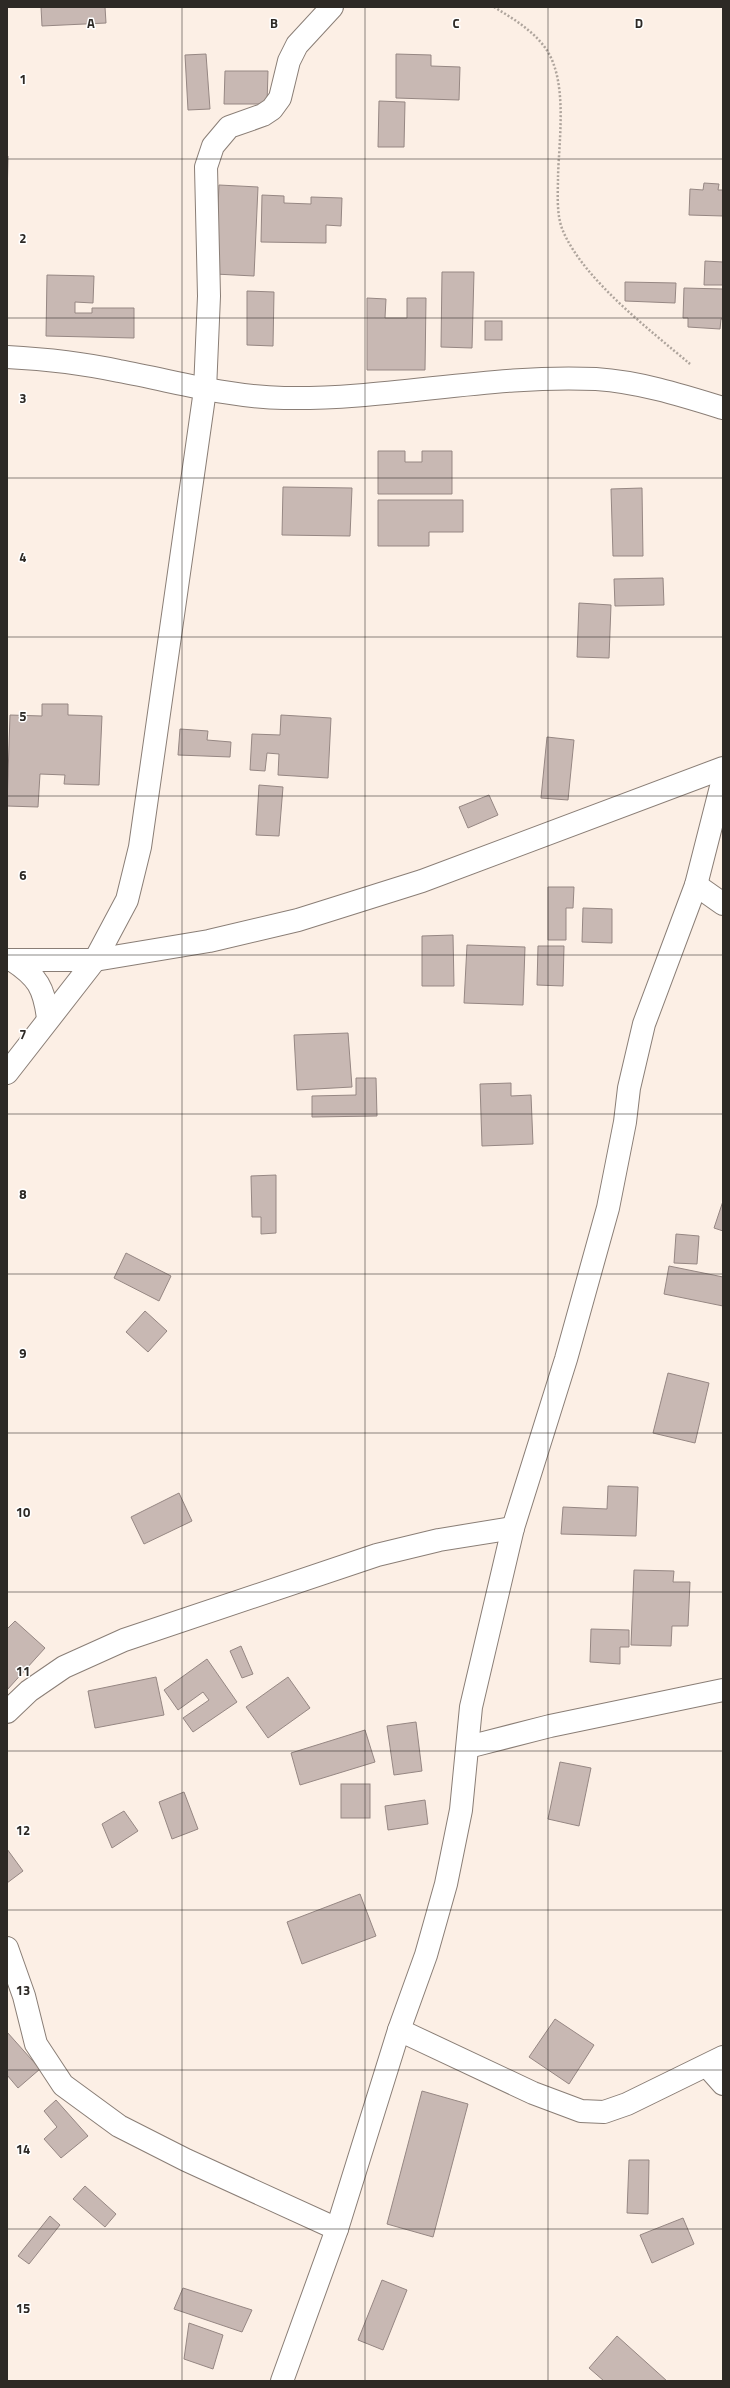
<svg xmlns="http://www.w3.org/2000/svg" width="730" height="2388" font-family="'Titillium Web',sans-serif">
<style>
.building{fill:#c8b8b3;stroke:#968783}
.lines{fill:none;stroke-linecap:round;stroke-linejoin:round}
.street-casing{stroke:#8a7e76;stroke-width:24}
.path{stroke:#afa59d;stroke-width:2.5;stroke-dasharray:2 2;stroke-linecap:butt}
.street{stroke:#fff;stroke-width:22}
.grid{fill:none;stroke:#2d2925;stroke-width:1;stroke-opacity:0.55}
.grid-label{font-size:13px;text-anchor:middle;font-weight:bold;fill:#2d2925;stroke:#fff;stroke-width:3;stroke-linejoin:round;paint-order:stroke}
</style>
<rect width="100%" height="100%" fill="#fcefe5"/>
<g class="building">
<path d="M41,7H105L106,23L42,26Z"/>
<path d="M206,54L210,109L188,110L185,55Z"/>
<path d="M396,54L431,55V66L460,67L459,100L396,98Z"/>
<path d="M225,71H268L267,104H224Z"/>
<path d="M379,101L405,102L404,147H378Z"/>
<path d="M7,156H8L7,201Z"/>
<path d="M704,183L719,184L718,190H723V216L689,215L690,189L703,190Z"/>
<path d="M219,185L258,187L254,276L215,274Z"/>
<path d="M262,195L284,196V203L311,204V197L342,198L341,226L326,225V243L261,242Z"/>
<path d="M705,261L723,262V285H704Z"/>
<path d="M442,272H474L472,348L441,347Z"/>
<path d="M47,275L94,276L93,303L75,302V313H92V308H134V338L46,336Z"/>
<path d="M625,282L676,283L675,303L625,301Z"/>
<path d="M684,288L723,289V319H721L720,329L688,327V318H683Z"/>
<path d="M247,291L274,292L273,346L247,345Z"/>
<path d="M367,298L386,299L385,318H407V298H426L425,370H367Z"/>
<rect x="485" y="321" width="17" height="19"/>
<path d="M378,451H405V462H422V451H452V494H378Z"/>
<path d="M283,487L352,488L350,536L282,535Z"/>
<path d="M642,488L643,556H613L611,489Z"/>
<path d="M378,500H463V532H429V546H378Z"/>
<path d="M663,578L664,605L615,606L614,579Z"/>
<path d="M579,603L611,605L609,658L577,657Z"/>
<path d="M42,704H68V715L102,716L99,785L64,784L65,775L40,774L38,807L7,806L10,715L42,716Z"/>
<path d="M281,715L331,718L328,778L278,775L279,754L267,753L265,771L250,770L252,734L280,735Z"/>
<path d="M180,729L208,731L207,740L231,742L230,757L178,755Z"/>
<path d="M547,737L574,740L568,800L541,798Z"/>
<path d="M259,785L283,787L279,836L256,835Z"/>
<path d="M489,795L498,815L468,828L459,807Z"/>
<path d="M548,887H574L573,908H566V940H548Z"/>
<path d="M583,908L612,909V943L582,942Z"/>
<path d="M453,935L454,986H422V936Z"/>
<path d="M467,945L525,947L523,1005L464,1003Z"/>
<path d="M538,946H564L563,986L537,985Z"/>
<path d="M348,1033L352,1087L297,1090L294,1035Z"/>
<path d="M356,1078H376L377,1116L312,1117V1096L356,1095Z"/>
<path d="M511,1083V1096L531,1095L533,1144L482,1146L480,1084Z"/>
<path d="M276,1175V1233L261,1234V1217H252L251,1176Z"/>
<path d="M723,1201V1231L714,1228Z"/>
<path d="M676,1234L699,1236L697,1264L674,1263Z"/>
<path d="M126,1253L171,1276L159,1301L114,1278Z"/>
<path d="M669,1266L723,1277V1306L664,1294Z"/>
<path d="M145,1311L167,1331L148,1352L126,1332Z"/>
<path d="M668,1373L709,1383L695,1443L653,1433Z"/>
<path d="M608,1486L638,1487L636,1536L561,1534L563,1507L607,1509Z"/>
<path d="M179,1493L192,1521L144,1544L131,1517Z"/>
<path d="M634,1570L674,1571L673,1582H690L688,1626H672L671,1646L631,1645Z"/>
<path d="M15,1621L45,1648L7,1690V1629Z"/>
<path d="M591,1629L629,1630V1647H620V1664L590,1662Z"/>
<path d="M241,1646L253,1674L242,1678L230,1651Z"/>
<path d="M207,1659L237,1702L193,1732L183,1718L209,1700L203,1692L178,1710L164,1690Z"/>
<path d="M156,1677L164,1715L95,1728L88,1691Z"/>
<path d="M288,1677L310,1708L268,1738L246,1707Z"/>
<path d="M416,1722L422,1771L394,1775L387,1726Z"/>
<path d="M365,1730L375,1762L300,1785L291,1753Z"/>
<path d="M560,1762L591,1768L579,1826L548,1819Z"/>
<rect x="341" y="1784" width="29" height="34"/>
<path d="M184,1792L198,1829L172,1839L159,1802Z"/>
<path d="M425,1800L428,1824L388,1830L385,1806Z"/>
<path d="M124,1811L138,1831L112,1848L102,1824Z"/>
<path d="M7,1849L23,1871L7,1883Z"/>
<path d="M360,1894L376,1936L302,1964L287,1922Z"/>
<path d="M555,2019L594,2045L569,2084L529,2057Z"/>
<path d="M7,2032L40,2069L18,2088L7,2075Z"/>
<path d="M422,2091L468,2104L433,2237L387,2224Z"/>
<path d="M56,2100L88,2136L61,2158L44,2139L57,2127L44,2111Z"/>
<path d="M629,2160H649L648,2214L627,2213Z"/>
<path d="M85,2186L116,2214L105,2227L73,2199Z"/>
<path d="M50,2216L60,2225L29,2264L18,2256Z"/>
<path d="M683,2218L694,2244L652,2263L640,2235Z"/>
<path d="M382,2280L407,2290L383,2350L358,2340Z"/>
<path d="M183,2288L252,2310L242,2332L174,2309Z"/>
<path d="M189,2323L223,2335L213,2369L184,2359Z"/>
<path d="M617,2336L667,2381H604L589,2368Z"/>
</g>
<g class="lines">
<defs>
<g id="street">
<path d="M7,357C44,359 82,363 119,371C174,381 227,397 284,398C388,400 491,374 596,379C640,382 681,395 723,408"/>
<path d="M696,885L723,904"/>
<path d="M7,960H95L209,941L298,920L422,881L723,768"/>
<path d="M12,960C38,977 44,988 48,1018"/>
<path d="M7,1073L95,960L127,900L140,847L205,390L209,296L206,167L213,146L229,127L263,115L272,109L280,98L289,61L297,45L332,7"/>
<path d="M7,1712L29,1691L64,1667L124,1640L377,1555L439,1540L513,1528"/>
<path d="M468,1747L550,1726L723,1690"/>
<path d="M7,1948L24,1996L36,2044L63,2085L119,2126L186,2160L337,2229"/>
<path d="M399,2030L533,2093L581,2111L604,2112L627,2104L723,2057"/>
<path d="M707,2066L723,2084"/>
<path d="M282,2381L337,2229L399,2030L426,1955L446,1884L461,1810L471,1707L513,1528L566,1359L608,1208L625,1122L629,1088L644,1024L696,885L723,779"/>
</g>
</defs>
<use href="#street" class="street-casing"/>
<path class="path" d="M494,7C512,18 533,30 546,49C568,81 559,139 558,177C558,193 556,215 563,231C584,280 650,330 690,364"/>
<use href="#street" class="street"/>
</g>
<path class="grid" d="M182,7V2381M365,7V2381M548,7V2381M7,159H723M7,318H723M7,478H723M7,637H723M7,796H723M7,955H723M7,1114H723M7,1274H723M7,1433H723M7,1592H723M7,1751H723M7,1910H723M7,2070H723M7,2229H723"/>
<g class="grid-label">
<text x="91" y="28">A</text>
<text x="274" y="28">B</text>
<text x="456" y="28">C</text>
<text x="639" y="28">D</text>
<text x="23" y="84">1</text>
<text x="23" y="243">2</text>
<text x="23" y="403">3</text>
<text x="23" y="562">4</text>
<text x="23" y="721">5</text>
<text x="23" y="880">6</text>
<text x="23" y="1039">7</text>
<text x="23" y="1199">8</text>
<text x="23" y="1358">9</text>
<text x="23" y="1517">10</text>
<text x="23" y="1676">11</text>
<text x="23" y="1835">12</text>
<text x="23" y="1995">13</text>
<text x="23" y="2154">14</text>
<text x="23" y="2313">15</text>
</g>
<rect width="730" height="2388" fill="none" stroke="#2d2925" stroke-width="16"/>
</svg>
